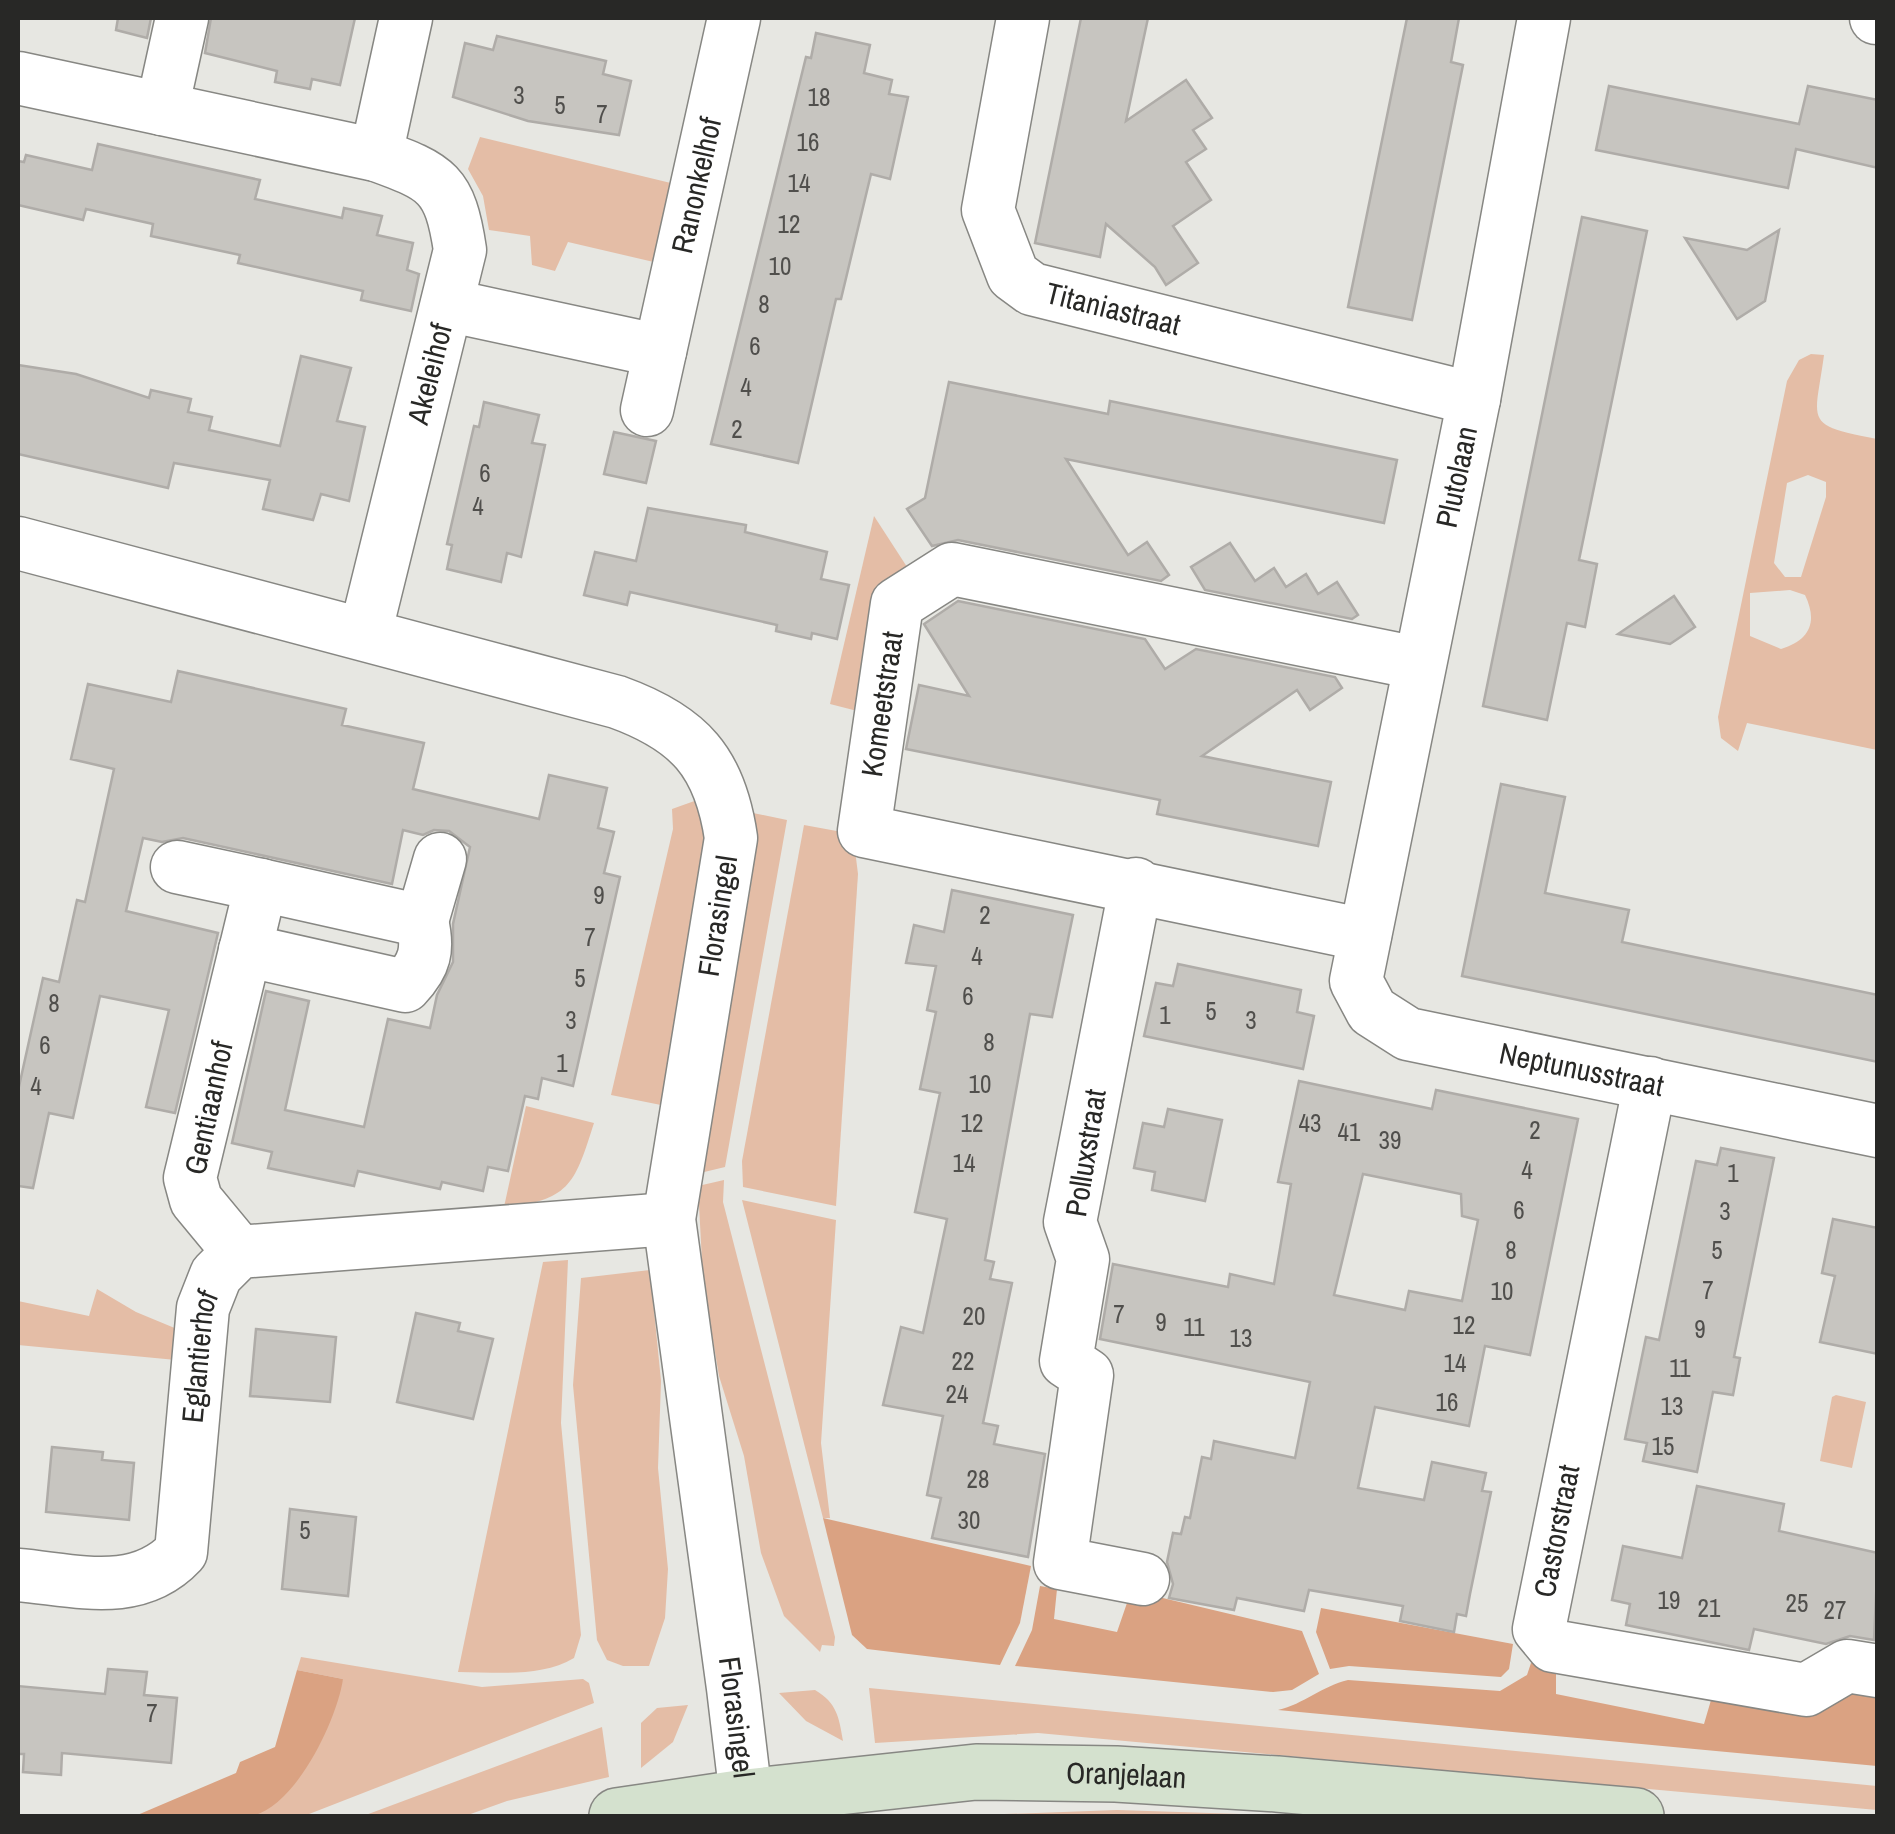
<svg xmlns="http://www.w3.org/2000/svg" width="1895" height="1834" font-family="'Archivo Narrow',sans-serif">
<style>
.green{fill:#e4bda6;fill-rule:evenodd}
.forest{fill:#daa282}
.building{fill:#c7c5c0;stroke:#afaca8;stroke-width:2.5;fill-rule:evenodd}
.lines{fill:none;stroke-linecap:round;stroke-linejoin:round}
.street-casing{stroke:#878783;stroke-width:55}
.secondary-casing{stroke:#878783;stroke-width:58}
.street{stroke:#fff;stroke-width:52}
.secondary{stroke:#d4e1ce;stroke-width:55}
.labels{text-anchor:middle;stroke-width:9;stroke-linejoin:round;paint-order:stroke}
.number-label{font-size:25px;fill:#504f4c}
.street-label{font-size:30px;fill:#282826;stroke:#fff}
</style>
<rect width="100%" height="100%" fill="#e7e7e2"/>
<g class="green">
<path d="M480,137L675,184L658,263L568,242L555,271L532,265L530,236L489,230L483,196L468,169Z"/>
<path d="M1811,354L1824,355C1815,423 1802,425 1877,439V750L1747,723L1738,751L1721,738L1718,717L1787,381L1799,360ZM1808,475L1826,482V497L1801,577H1785L1774,563L1787,483ZM1790,590L1805,595C1818,622 1810,640 1781,649L1750,636V593Z"/>
<path d="M874,516L909,570L869,714L830,704Z"/>
<path d="M700,799L709,845L661,1105L611,1095L673,829L672,809Z"/>
<path d="M753,813L787,820L725,1167L700,1173L752,879Z"/>
<path d="M804,825L853,834L858,874L836,1206L743,1187L742,1161Z"/>
<path d="M526,1106L594,1123C575,1182 571,1201 504,1207Z"/>
<path d="M724,1180L723,1202L835,1637L834,1646L822,1645L820,1652L784,1616L761,1553L744,1456L719,1376L703,1280L698,1186Z"/>
<path d="M742,1200L836,1220L821,1443L830,1518H823Z"/>
<path d="M568,1260L561,1423L581,1635L574,1658C540,1678 496,1672 458,1672L543,1262Z"/>
<path d="M650,1270L661,1381L658,1468L668,1569L665,1618L649,1666H623L607,1660L597,1640L573,1385L581,1278Z"/>
<path d="M97,1289L136,1312L177,1329L176,1360L18,1345V1301L89,1316Z"/>
<path d="M1836,1395L1866,1402L1852,1468L1820,1461L1832,1397Z"/>
<path d="M301,1657L482,1687L583,1679L589,1683L594,1703L304,1816H253L273,1804L343,1679L297,1670Z"/>
<path d="M869,1688L1877,1786V1810L1038,1733L875,1743Z"/>
<path d="M815,1690C837,1703 839,1717 843,1741L806,1721L779,1693Z"/>
<path d="M688,1705L673,1742L641,1768V1723L657,1708Z"/>
<path d="M602,1727L609,1777L507,1801L465,1816H363Z"/>
<path d="M1117,1810L1274,1815L1297,1816H951Z"/>
</g>
<g class="forest">
<path d="M823,1518L1031,1566L1020,1623L1000,1665L867,1649L852,1635Z"/>
<path d="M1040,1586L1057,1589L1054,1619L1117,1632L1127,1603L1146,1594L1302,1631L1319,1674L1292,1690L1273,1692L1015,1666L1032,1630Z"/>
<path d="M1321,1608L1513,1644L1509,1669L1501,1677L1349,1666L1330,1669L1316,1632Z"/>
<path d="M1531,1663L1556,1666V1694L1704,1724L1716,1683L1847,1689L1877,1695V1766L1278,1710C1304,1704 1322,1686 1348,1680L1500,1691L1527,1675Z"/>
<path d="M297,1670L343,1679C337,1720 296,1806 252,1816C221,1824 168,1817 135,1816L236,1773L240,1762L275,1747Z"/>
</g>
<g class="building">
<path d="M118,18H151L147,38L116,30Z"/>
<path d="M211,18H355L340,85L312,79L310,89L275,82L277,71L205,53Z"/>
<path d="M1081,18H1148L1126,121L1186,80L1212,118L1193,130L1206,149L1186,162L1211,200L1173,226L1198,263L1166,285L1155,267L1106,224L1100,257L1035,243Z"/>
<path d="M1407,18H1459L1451,62L1463,65L1412,320L1348,307Z"/>
<path d="M816,33L870,45L864,73L892,80L889,94L908,97L890,179L871,174L841,299H836L798,463L711,444L806,57L811,58Z"/>
<path d="M497,36L606,61L603,74L631,81L619,135L528,121L453,97L465,43L493,50Z"/>
<path d="M1609,86L1799,124L1808,86L1878,100V168L1796,149L1788,188L1596,150Z"/>
<path d="M98,144L260,180L255,199L342,218L344,208L382,216L377,235L413,243L407,270L419,274L411,311L361,300L363,291L238,263L240,255L151,236L153,224L86,209L83,220L18,205V161L24,162L26,155L92,170Z"/>
<path d="M1582,217L1647,231L1579,560L1597,564L1585,627L1567,623L1547,720L1483,706Z"/>
<path d="M1779,230L1765,301L1737,319L1685,238L1747,250Z"/>
<path d="M301,356L351,368L337,421L365,427L349,501L321,494L313,520L263,509L270,480L174,463L168,488L18,454V365L76,374L149,398L151,390L191,399L188,412L212,417L209,430L280,446Z"/>
<path d="M949,382L1108,414L1110,401L1397,460L1384,523L1066,459L1128,555L1147,542L1169,575L1161,581L958,540L932,546L907,509L925,498Z"/>
<path d="M484,402L539,415L532,443L545,445L521,557L507,553L501,582L447,569L452,545L447,544L474,426L479,427Z"/>
<path d="M614,432L656,441L646,483L604,474Z"/>
<path d="M648,508L746,525L745,532L827,552L821,579L849,585L837,639L812,633L811,639L776,631L777,625L630,592L627,605L584,595L595,552L636,561Z"/>
<path d="M1230,543L1255,581L1274,568L1286,587L1306,574L1318,594L1337,582L1358,615L1352,619L1205,590L1191,567Z"/>
<path d="M1674,596L1695,627L1676,640L1670,644L1618,634Z"/>
<path d="M958,601L1145,639L1165,669L1196,649L1335,677L1342,688L1310,710L1297,690L1202,756L1331,782L1318,846L1157,814L1160,800L906,749L919,685L969,696L924,624Z"/>
<path d="M178,671L346,709L342,725L424,743L413,789L539,819L549,775L607,788L598,828L614,832L604,873L620,877L573,1086L542,1078L538,1099L525,1096L508,1171L488,1167L483,1191L442,1182L440,1189L358,1171L354,1186L268,1168L272,1152L232,1143L266,991L309,1001L285,1110L364,1127L388,1019L430,1028L437,995L453,962V924L470,847L449,831L434,830L423,835L403,830L392,884L183,838L162,842L143,838L126,911L218,933L175,1113L146,1107L169,1010L100,996L73,1118L49,1113L33,1188L18,1186V1091L43,978L59,982L77,900L85,902L114,769L71,759L88,684L171,702Z"/>
<path d="M1501,784L1565,797L1545,893L1629,910L1622,942L1878,995V1062L1462,976Z"/>
<path d="M952,890L1073,915L1052,1017L1030,1014L985,1260L994,1262L990,1279L1012,1283L983,1423L998,1426L994,1444L1045,1454L1028,1557L932,1538L941,1498L927,1495L943,1416L883,1405L901,1327L923,1333L947,1219L915,1212L940,1093L920,1089L936,1012L927,1010L936,966L906,963L914,925L944,932Z"/>
<path d="M1178,964L1301,990L1297,1012L1314,1016L1303,1069L1144,1036L1156,983L1173,986Z"/>
<path d="M1299,1081L1432,1109L1436,1090L1578,1119L1530,1355L1485,1346L1469,1426L1375,1407L1358,1488L1424,1500L1432,1462L1486,1473L1482,1491L1491,1492L1470,1594L1466,1616L1457,1614L1454,1632L1400,1621L1403,1606L1309,1590L1304,1611L1237,1598L1234,1610L1169,1598L1173,1584L1167,1562L1173,1533L1181,1534L1185,1517L1190,1518L1202,1457L1211,1459L1214,1441L1295,1458L1310,1382L1100,1339L1113,1264L1228,1287L1230,1274L1274,1284L1291,1184L1278,1182ZM1363,1174L1461,1194L1462,1216L1478,1220L1462,1301L1409,1291L1405,1310L1334,1295Z"/>
<path d="M1168,1109L1222,1120L1205,1201L1152,1190L1155,1172L1134,1168L1143,1123L1164,1127Z"/>
<path d="M1721,1148L1774,1158L1734,1357L1740,1358L1733,1395L1713,1392L1697,1472L1643,1461L1647,1443L1625,1439L1646,1337L1659,1340L1696,1161L1717,1165Z"/>
<path d="M1833,1219L1878,1228V1354L1820,1342L1835,1276L1822,1273Z"/>
<path d="M416,1313L460,1323L458,1331L493,1339L473,1419L397,1402Z"/>
<path d="M256,1329L336,1337L330,1402L250,1396Z"/>
<path d="M52,1447L103,1452L102,1460L134,1463L129,1520L46,1512Z"/>
<path d="M1697,1486L1784,1504L1779,1531L1878,1553L1874,1640L1850,1636L1826,1644L1754,1629L1749,1650L1626,1625L1630,1604L1612,1600L1623,1546L1682,1558Z"/>
<path d="M290,1509L356,1517L348,1596L282,1589Z"/>
<path d="M108,1669L147,1672L144,1695L177,1698L171,1763L62,1753L61,1775L23,1772L24,1754H18V1686L105,1694Z"/>
</g>
<g class="lines">
<defs>
<g id="street">
<path id="s1" d="M1023,18L988,210L1013,275L1032,289L1474,399"/>
<path id="s2" d="M1544,18L1474,399L1356,981L1372,1011L1408,1034L1878,1131"/>
<path d="M1876,18H1878"/>
<path d="M18,78L376,155C437,177 450,183 460,250L365,634"/>
<path d="M162,109L182,18"/>
<path d="M376,155L406,18"/>
<path d="M447,305L660,351"/>
<path id="s3" d="M647,410L734,18"/>
<path id="s4" d="M18,543L617,702C689,728 720,762 731,838L669,1219L733,1688L746,1797L743,1816"/>
<path d="M177,867L261,885L190,1178L196,1200L239,1252"/>
<path d="M1136,884L1070,1222L1083,1259L1066,1361L1087,1375L1060,1563L1143,1579"/>
<path d="M422,921L440,859"/>
<path id="s5" d="M1365,935L864,831L897,604L952,569L1417,663"/>
<path d="M245,950L405,986C425,965 429,950 422,921L261,885"/>
<path d="M1650,1083L1539,1629L1553,1646L1806,1690L1847,1666L1878,1671"/>
<path id="s6" d="M18,1575C76,1580 137,1599 181,1552L203,1308L216,1275L239,1252L669,1219"/>
</g>
<g id="secondary">
<path id="s7" d="M617,1816L746,1797L976,1772L1116,1774L1277,1784L1636,1816"/>
</g>
</defs>
<use href="#street" class="street-casing"/>
<use href="#secondary" class="secondary-casing"/>
<use href="#street" class="street"/>
<use href="#secondary" class="secondary"/>
</g>
<g class="labels">
<g class="number-label">
<text x="519" y="104">3</text>
<text x="819" y="106">18</text>
<text x="560" y="114">5</text>
<text x="602" y="123">7</text>
<text x="808" y="151">16</text>
<text x="799" y="192">14</text>
<text x="789" y="233">12</text>
<text x="780" y="275">10</text>
<text x="764" y="313">8</text>
<text x="755" y="355">6</text>
<text x="746" y="396">4</text>
<text x="737" y="438">2</text>
<text x="485" y="482">6</text>
<text x="478" y="515">4</text>
<text x="599" y="904">9</text>
<text x="985" y="924">2</text>
<text x="590" y="946">7</text>
<text x="977" y="965">4</text>
<text x="580" y="987">5</text>
<text x="968" y="1005">6</text>
<text x="54" y="1012">8</text>
<text x="1211" y="1020">5</text>
<text x="1165" y="1024">1</text>
<text x="571" y="1029">3</text>
<text x="1251" y="1029">3</text>
<text x="989" y="1051">8</text>
<text x="45" y="1054">6</text>
<text x="562" y="1072">1</text>
<text x="980" y="1093">10</text>
<text x="36" y="1095">4</text>
<text x="972" y="1132">12</text>
<text x="1310" y="1132">43</text>
<text x="1535" y="1139">2</text>
<text x="1349" y="1141">41</text>
<text x="1390" y="1149">39</text>
<text x="964" y="1172">14</text>
<text x="1527" y="1179">4</text>
<text x="1733" y="1182">1</text>
<text x="1519" y="1219">6</text>
<text x="1725" y="1220">3</text>
<text x="1511" y="1259">8</text>
<text x="1717" y="1259">5</text>
<text x="1708" y="1299">7</text>
<text x="1502" y="1300">10</text>
<text x="1119" y="1323">7</text>
<text x="974" y="1325">20</text>
<text x="1161" y="1331">9</text>
<text x="1464" y="1334">12</text>
<text x="1194" y="1336">11</text>
<text x="1700" y="1338">9</text>
<text x="1241" y="1347">13</text>
<text x="963" y="1370">22</text>
<text x="1455" y="1372">14</text>
<text x="1680" y="1377">11</text>
<text x="957" y="1403">24</text>
<text x="1447" y="1411">16</text>
<text x="1672" y="1415">13</text>
<text x="1663" y="1455">15</text>
<text x="978" y="1488">28</text>
<text x="969" y="1529">30</text>
<text x="305" y="1539">5</text>
<text x="1669" y="1609">19</text>
<text x="1797" y="1612">25</text>
<text x="1709" y="1617">21</text>
<text x="1835" y="1619">27</text>
<text x="152" y="1722">7</text>
</g>
<g class="street-label">
<text dy="10" stroke="none"><textPath href="#s3" startOffset="230">Ranonkelhof</textPath></text>
<text dy="10" stroke="none"><textPath href="#s1" startOffset="372">Titaniastraat</textPath></text>
<text transform="translate(430 374) rotate(-76)" y="10">Akeleihof</text>
<text transform="translate(1457 477) rotate(-78)" y="10">Plutolaan</text>
<text dy="10" stroke="none"><textPath href="#s5" startOffset="640">Komeetstraat</textPath></text>
<text transform="translate(718 916) rotate(-81)" y="10">Florasingel</text>
<text dy="10" stroke="none"><textPath href="#s2" startOffset="1235">Neptunusstraat</textPath></text>
<text transform="translate(209 1108) rotate(-78)" y="10">Gentiaanhof</text>
<text transform="translate(1086 1153) rotate(-81)" y="10">Polluxstraat</text>
<text dy="10" stroke="none"><textPath href="#s6" startOffset="368">Eglantierhof</textPath></text>
<text transform="translate(1557 1531) rotate(-79)" y="10">Castorstraat</text>
<text dy="10" stroke="none"><textPath href="#s4" startOffset="1698">Florasingel</textPath></text>
<text dy="10" stroke="none"><textPath href="#s7" startOffset="512">Oranjelaan</textPath></text>
</g>
</g>
<rect width="1895" height="1834" fill="none" stroke="#282826" stroke-width="40"/>
</svg>
